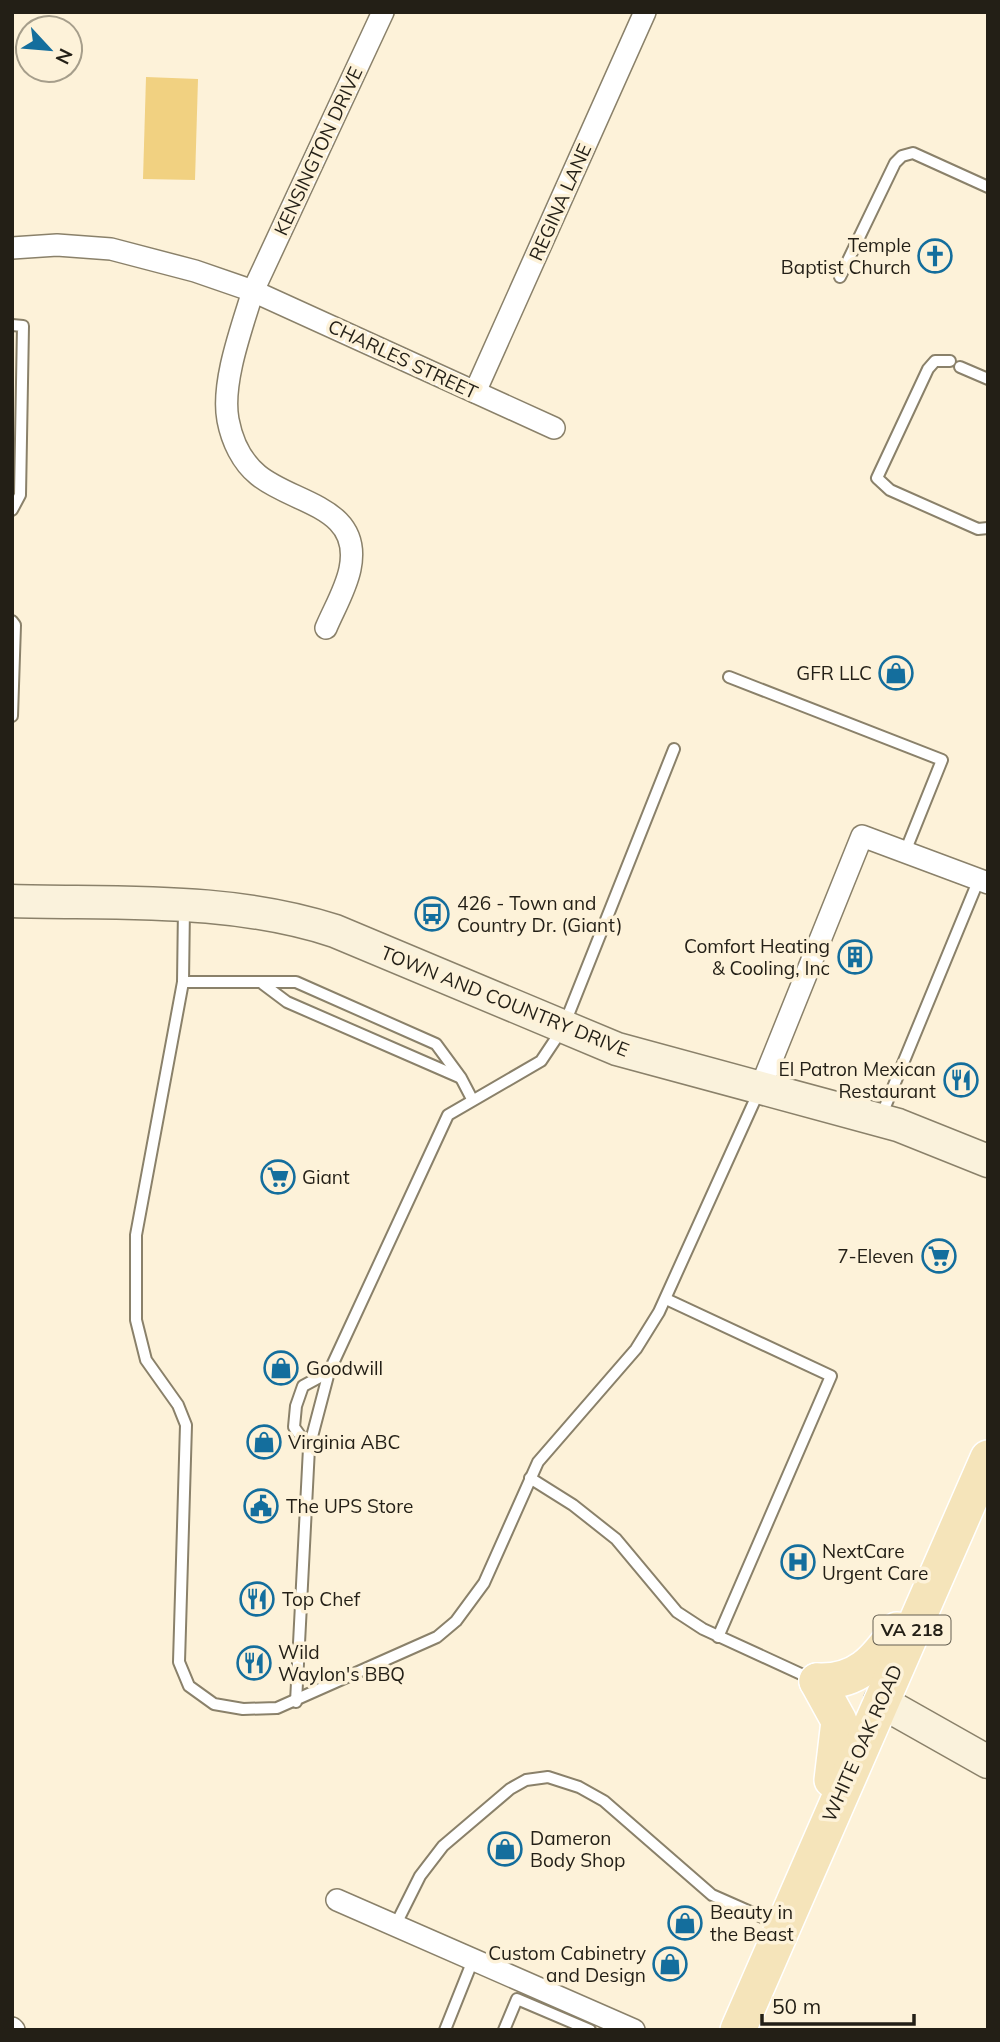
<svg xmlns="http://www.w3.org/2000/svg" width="1000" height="2042" font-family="Mulish,sans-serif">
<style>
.green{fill:#f1d181}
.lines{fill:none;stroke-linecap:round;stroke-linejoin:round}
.lane-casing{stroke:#8a816a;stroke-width:14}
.street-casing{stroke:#8a816a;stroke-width:24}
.secondary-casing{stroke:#8a816a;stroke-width:35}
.primary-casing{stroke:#fff;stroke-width:38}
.lane{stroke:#fff;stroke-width:10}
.street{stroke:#fff;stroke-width:21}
.secondary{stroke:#faf2dc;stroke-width:32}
.primary{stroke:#f5e4ba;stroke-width:35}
.labels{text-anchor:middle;stroke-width:7;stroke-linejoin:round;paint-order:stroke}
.shield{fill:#fdf2d9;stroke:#645e50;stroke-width:2}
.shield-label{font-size:18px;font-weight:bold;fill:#231f16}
.street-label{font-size:19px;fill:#231f16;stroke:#fdf2d9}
.poi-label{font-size:19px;fill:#231f16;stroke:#fdf2d9;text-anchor:start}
</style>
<rect width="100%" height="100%" fill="#fdf2d9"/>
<path class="green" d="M146,77L198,79L195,180L143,179Z"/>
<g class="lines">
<defs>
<g id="lane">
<path d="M840,277L895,163L902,156L913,153L988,187"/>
<path d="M12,325L23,326L20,495L12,510"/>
<path d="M950,361H935L928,369L877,478L890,490L978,529L988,528"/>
<path d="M960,367L988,379"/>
<path d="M12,621L15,625L12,716"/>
<path d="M729,677L942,760L905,852"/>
<path d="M184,907L183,982L136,1235V1320L146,1360L178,1405L186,1425L179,1662L189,1686L214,1704L243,1709L277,1708L437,1637L456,1621L484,1583L538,1462L636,1349L659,1312L759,1091"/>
<path d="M183,982H296L436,1044L461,1078L472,1099"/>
<path d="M263,984L287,1002L459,1077"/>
<path d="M880,1119L979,879"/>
<path d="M666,1299L831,1376L718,1637"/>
<path d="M309,1448L294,1427L296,1406L303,1386L329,1372"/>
<path d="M530,1478L573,1505L616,1539L677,1612L703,1629L814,1680"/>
<path d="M296,1702L309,1448L329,1372L448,1115L541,1061L563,1028L674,749"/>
<path d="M395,1926L420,1876L443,1846L510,1789L526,1780L548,1777L579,1787L604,1801L712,1895L780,1925"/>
<path d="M445,2030L473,1960"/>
<path d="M504,2030L517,1999L590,2030"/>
</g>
<g id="street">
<path d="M12,248L57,245L111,249L195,271L253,291L554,428"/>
<path d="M475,392L645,12"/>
<path d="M326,628C334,609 346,589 350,569C363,506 293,504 258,475C242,462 232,441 228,420C221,383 242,327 253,291L383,12"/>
<path d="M760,1089L862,836L988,883"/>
<path d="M337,1900L634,2030"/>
<path d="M12,2028L14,2030"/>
</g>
<g id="secondary">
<path d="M12,901C120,904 231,897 335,931L617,1049L898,1125L988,1161"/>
<path d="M880,1701L988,1762"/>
</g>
<g id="primary">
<path d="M817,1681C857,1683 876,1661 897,1630"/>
<path d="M817,1681L839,1721L832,1780"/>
<path d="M738,2030L988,1458"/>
</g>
</defs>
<use href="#lane" class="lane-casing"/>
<use href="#street" class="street-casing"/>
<use href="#secondary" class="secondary-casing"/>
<use href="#primary" class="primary-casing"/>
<use href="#lane" class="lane"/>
<use href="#street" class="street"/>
<use href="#secondary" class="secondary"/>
<use href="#primary" class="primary"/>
</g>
<defs>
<symbol id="church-ring" viewBox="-11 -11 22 22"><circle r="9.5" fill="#fdf2d9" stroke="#146e9d" stroke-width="1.5"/><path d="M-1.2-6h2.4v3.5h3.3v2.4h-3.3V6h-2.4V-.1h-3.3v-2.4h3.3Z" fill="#146e9d"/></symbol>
<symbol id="shop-ring" viewBox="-11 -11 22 22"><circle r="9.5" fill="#fdf2d9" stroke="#146e9d" stroke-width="1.5"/><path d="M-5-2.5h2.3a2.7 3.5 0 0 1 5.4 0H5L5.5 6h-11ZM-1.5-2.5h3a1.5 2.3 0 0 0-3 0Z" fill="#146e9d"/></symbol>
<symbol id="bus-ring" viewBox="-11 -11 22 22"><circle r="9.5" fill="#fdf2d9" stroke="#146e9d" stroke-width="1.5"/><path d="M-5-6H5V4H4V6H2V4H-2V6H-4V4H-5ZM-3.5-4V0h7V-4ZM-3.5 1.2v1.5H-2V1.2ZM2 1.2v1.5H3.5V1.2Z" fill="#146e9d"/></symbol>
<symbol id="building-ring" viewBox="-11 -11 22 22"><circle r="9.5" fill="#fdf2d9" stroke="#146e9d" stroke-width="1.5"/><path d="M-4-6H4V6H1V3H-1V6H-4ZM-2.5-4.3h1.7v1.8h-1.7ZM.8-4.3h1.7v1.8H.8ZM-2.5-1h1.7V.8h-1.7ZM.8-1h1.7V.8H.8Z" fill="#146e9d"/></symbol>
<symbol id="restaurant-ring" viewBox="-11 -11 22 22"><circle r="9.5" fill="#fdf2d9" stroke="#146e9d" stroke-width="1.5"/><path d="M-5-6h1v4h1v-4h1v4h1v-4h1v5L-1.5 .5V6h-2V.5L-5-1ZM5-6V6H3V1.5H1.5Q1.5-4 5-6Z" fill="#146e9d"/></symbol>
<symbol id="supermarket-ring" viewBox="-11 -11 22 22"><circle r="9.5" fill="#fdf2d9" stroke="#146e9d" stroke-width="1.5"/><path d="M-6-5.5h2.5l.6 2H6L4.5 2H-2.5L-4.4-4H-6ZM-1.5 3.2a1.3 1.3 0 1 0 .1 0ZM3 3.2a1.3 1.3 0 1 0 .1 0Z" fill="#146e9d"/></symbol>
<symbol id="civic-ring" viewBox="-11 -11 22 22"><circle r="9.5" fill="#fdf2d9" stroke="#146e9d" stroke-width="1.5"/><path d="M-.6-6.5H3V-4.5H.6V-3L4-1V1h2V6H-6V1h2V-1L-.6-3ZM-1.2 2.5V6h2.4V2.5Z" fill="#146e9d"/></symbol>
<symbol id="hospital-ring" viewBox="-11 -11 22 22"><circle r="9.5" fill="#fdf2d9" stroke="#146e9d" stroke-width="1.5"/><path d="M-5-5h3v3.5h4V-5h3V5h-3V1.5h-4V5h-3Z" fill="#146e9d"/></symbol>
</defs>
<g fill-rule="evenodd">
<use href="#church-ring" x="916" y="237" width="38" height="38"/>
<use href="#shop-ring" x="877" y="654" width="38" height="38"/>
<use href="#bus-ring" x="413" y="895" width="38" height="38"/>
<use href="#building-ring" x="836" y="938" width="38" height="38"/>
<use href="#restaurant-ring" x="942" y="1061" width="38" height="38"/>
<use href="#supermarket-ring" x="259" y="1158" width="38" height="38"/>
<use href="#supermarket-ring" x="920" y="1237" width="38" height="38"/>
<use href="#shop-ring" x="262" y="1349" width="38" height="38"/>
<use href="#shop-ring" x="245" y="1423" width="38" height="38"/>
<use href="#civic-ring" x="242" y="1487" width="38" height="38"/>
<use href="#hospital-ring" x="779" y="1543" width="38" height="38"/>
<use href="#restaurant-ring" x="238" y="1580" width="38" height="38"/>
<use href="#restaurant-ring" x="235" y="1644" width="38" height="38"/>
<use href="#shop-ring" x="486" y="1830" width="38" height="38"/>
<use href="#shop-ring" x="666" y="1904" width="38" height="38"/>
<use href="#shop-ring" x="651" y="1945" width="38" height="38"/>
</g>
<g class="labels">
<rect class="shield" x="873.5" y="1615.5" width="77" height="29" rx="5"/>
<g class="shield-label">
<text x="912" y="1636">VA 218</text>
</g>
<g class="street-label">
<text transform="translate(318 151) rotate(-65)" y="7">KENSINGTON DRIVE</text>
<text transform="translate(560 202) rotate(-66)" y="7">REGINA LANE</text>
<text transform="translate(403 359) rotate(25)" y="7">CHARLES STREET</text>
<text transform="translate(505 1001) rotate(22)" y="7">TOWN AND COUNTRY DRIVE</text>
<text transform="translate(862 1743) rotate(-66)" y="7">WHITE OAK ROAD</text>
</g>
<g class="poi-label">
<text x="911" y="252" text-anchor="end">Temple<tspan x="911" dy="22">Baptist Church</tspan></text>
<text x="872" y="680" text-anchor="end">GFR LLC</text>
<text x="457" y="910">426 - Town and<tspan x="457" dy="22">Country Dr. (Giant)</tspan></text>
<text x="830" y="953" text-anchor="end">Comfort Heating<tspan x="830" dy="22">&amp; Cooling, Inc</tspan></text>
<text x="936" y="1076" text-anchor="end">El Patron Mexican<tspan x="936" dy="22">Restaurant</tspan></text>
<text x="302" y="1184">Giant</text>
<text x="914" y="1263" text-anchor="end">7-Eleven</text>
<text x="306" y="1375">Goodwill</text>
<text x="288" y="1449">Virginia ABC</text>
<text x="286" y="1513">The UPS Store</text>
<text x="822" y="1558">NextCare<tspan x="822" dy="22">Urgent Care</tspan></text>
<text x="282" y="1606">Top Chef</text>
<text x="278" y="1659">Wild<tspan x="278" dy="22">Waylon's BBQ</tspan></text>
<text x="530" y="1845">Dameron<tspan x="530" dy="22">Body Shop</tspan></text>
<text x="710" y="1919">Beauty in<tspan x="710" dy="22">the Beast</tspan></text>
<text x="646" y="1960" text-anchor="end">Custom Cabinetry<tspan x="646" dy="22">and Design</tspan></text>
</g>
</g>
<rect width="1000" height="2042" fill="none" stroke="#231f16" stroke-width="28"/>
<g transform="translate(49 49) rotate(116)"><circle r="33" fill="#fdf2d9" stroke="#a69e8b" stroke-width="2"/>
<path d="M0-5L12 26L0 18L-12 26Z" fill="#146e9d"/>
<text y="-10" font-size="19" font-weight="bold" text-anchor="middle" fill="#231f16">N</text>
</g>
<path d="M762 2014v10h152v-10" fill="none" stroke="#231f16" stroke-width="3.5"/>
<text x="772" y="2014" font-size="21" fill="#231f16" stroke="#fdf2d9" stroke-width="5" paint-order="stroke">50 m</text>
</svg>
